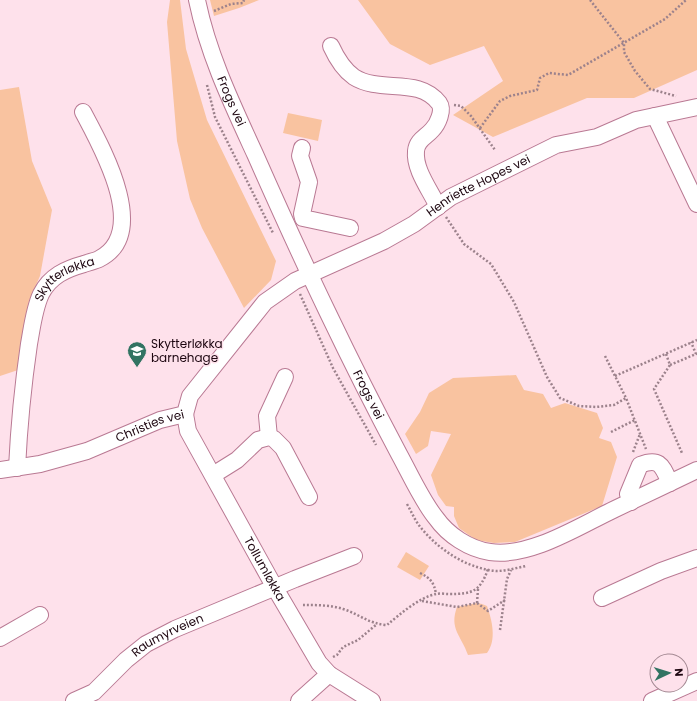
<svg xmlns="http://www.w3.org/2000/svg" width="697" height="701" font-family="Poppins,sans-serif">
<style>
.green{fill:#f9c3a0}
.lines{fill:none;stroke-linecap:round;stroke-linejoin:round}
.minor-casing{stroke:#b97993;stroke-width:18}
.path{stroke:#9c828c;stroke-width:2.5;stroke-dasharray:2 2;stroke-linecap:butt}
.minor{stroke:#fff;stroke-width:16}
.labels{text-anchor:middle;stroke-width:3;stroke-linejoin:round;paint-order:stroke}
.street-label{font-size:12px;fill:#1d0610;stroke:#fee1eb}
.poi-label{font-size:12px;fill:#1d0610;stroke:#fee1eb;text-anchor:start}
</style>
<rect width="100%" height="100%" fill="#fee1eb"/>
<g class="green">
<path d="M170,0H180L186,49L207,120L276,261L271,280L244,308L202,228L190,199L177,141L167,22Z"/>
<path d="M210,0H259L239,8L214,16Z"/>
<path d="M358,0H697V70L634,98H587L493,137L453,115L503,81L484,46L430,65L390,44Z"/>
<path d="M19,87L32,161L52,210L40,276L29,301L18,370L0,376V90Z"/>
<path d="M288,113L322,120L318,141L283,133Z"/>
<path d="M516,375L524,390L543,394L551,408L565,403L597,413L603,428L599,438L611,442L617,457L602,506L515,542L494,543L476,540L459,528L454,516V507L446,506L438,495L431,475L451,434L431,431L428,446L416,454L405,434L420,412L429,393L453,378Z"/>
<path d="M406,552L429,566L420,580L397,567Z"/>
<path d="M477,603L482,604L487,606C492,620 497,640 487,653L468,655C461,635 449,629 457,607Z"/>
</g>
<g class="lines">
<defs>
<g id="minor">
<path id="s1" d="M197,0C208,54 232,104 255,154C278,206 302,259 327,311C350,359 374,407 399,454C410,474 422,501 436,518C448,535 469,549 490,552C530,558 579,526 615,509C642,496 670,483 697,470"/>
<path d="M331,46C336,57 344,70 354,77C381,94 418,76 439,103C444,110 438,124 432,130C426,137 417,140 416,151C414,170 431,191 438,207"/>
<path d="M655,116L697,204"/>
<path d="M302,148L300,156L309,182L302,214L303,218L350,228"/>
<path id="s2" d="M185,414L188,431L275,588L319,663L329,674L372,701"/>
<path d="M269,437L267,416L285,377"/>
<path id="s3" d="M17,468C19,426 23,385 29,344C32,328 34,309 41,294C50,276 66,269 84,264C89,262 95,261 99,259C151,233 101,146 83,112"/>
<path id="s4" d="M0,470L40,464L87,451L160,420L185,414L190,396L265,302L295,281L384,241L414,224L451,197L556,145L597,137L636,120L697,107"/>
<path d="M213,475L237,460L258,440L269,437L274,439L283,448L309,497"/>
<path d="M631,502L628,494L640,465C660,457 662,466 670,483"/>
<path d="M602,598L661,571L697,558"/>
<path d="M0,638L40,615"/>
<path id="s5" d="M74,701L94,692L126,660L146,644L175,629L295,579L354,556"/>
<path d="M299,701L329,674"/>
<path d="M652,701L697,681"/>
</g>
</defs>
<use href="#minor" class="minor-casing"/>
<g class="path">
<path d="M590,0L624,43V52L635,71L650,89L676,96"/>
<path d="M214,11L231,4L243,3L244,0"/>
<path d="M207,85L215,117L273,233"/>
<path d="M454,105L461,106L471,116L495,150"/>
<path d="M480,128L500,101L510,96L537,90L540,78L549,73L568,75L665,19L686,0"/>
<path d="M446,217L464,244L491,264L514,302L547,377L560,398L579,406L596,407L614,405L626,398"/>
<path d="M300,294L333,368L376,445"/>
<path d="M666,354L670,365L654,389L682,453"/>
<path d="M605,356L626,398L646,449"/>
<path d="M670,365L696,354L691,342"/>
<path d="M615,376L697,340"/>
<path d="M611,432L635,420"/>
<path d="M633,452L640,434"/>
<path d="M407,504C411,511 414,518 418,524C436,548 465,568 496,571C506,571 516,568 526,566"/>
<path d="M420,573C430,578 434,582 436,594"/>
<path d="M422,601L457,607L477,603L488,611L505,600"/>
<path d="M477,603L478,589"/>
<path d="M303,605C316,605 331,605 343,609C359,614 369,624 387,625C400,614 420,597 436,594C440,593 445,594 449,594C472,594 480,592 488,569"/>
<path d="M500,630L507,579L511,570"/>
<path d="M333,657L337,655L343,647L358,640L377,624"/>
</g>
<use href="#minor" class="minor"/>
</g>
<defs>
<symbol id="school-pin" viewBox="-11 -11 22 30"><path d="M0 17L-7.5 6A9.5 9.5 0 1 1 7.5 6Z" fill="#327362" stroke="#fee1eb"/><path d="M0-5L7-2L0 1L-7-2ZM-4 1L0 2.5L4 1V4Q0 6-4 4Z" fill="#fff"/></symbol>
</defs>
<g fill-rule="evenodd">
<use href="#school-pin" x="126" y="340" width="22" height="30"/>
</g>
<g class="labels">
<g class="street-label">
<text dy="4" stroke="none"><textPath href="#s1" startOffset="107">Frogs vei</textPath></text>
<text dy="4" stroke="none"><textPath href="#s4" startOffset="577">Henriette Hopes vei</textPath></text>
<text dy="4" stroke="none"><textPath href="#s3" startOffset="205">Skytterløkka</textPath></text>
<text dy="4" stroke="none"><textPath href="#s1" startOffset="431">Frogs vei</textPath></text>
<text dy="4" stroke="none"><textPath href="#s4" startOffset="157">Christies vei</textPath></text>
<text dy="4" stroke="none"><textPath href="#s2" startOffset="175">Tollumløkka</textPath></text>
<text dy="4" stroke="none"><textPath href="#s5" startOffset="116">Raumyrveien</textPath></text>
</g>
<g class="poi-label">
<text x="151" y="348">Skytterløkka<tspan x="151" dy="14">barnehage</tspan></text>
</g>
</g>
<g transform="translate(669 673) rotate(86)"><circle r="19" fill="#fee1eb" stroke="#a48993"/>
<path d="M0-3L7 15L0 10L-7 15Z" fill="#327362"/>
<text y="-6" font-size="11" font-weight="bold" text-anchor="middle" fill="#1d0610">N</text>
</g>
</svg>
